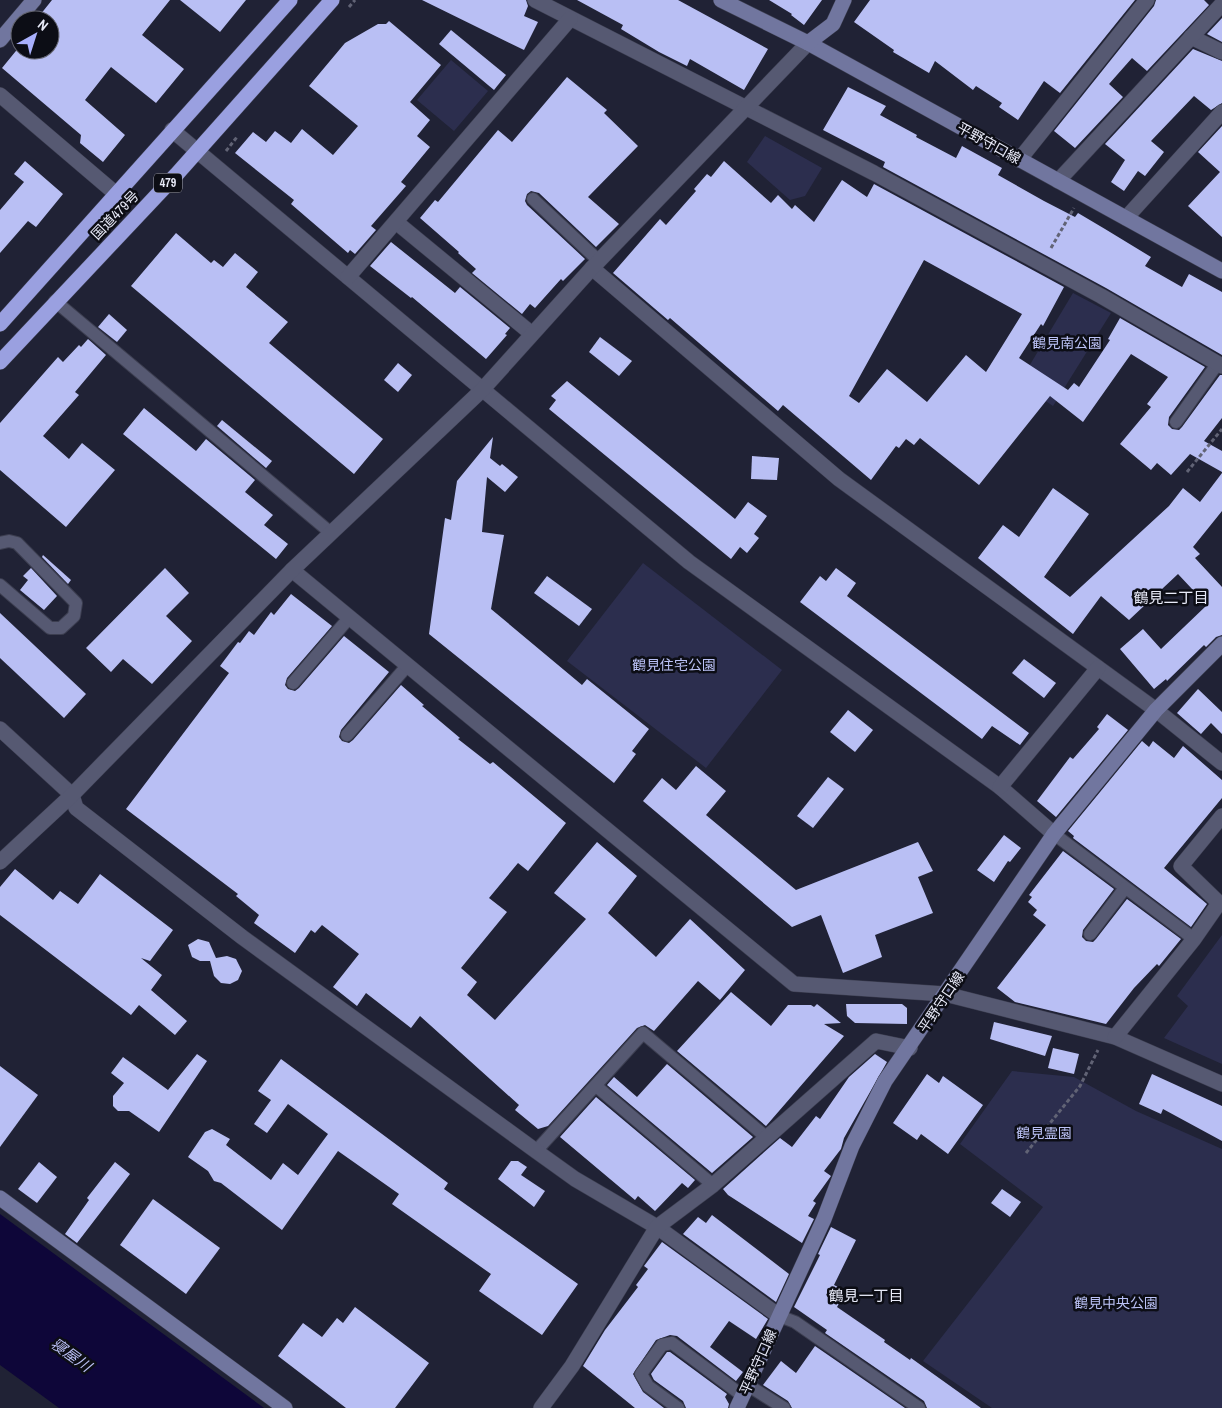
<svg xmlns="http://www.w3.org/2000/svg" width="1222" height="1408" font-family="'Archivo Narrow','Noto Sans JP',sans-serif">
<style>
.green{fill:#2c2e4e}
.water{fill:#0e0639}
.building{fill:#b9bff4;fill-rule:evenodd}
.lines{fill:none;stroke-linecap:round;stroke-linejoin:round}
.lane-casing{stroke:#3c3e50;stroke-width:14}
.street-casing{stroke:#3c3e50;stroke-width:16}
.secondary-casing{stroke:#3c3e50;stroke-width:16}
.highway-casing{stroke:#3c3e50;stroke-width:16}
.path{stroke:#616375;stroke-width:3;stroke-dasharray:4 2.5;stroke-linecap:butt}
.lane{stroke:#565972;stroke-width:12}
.street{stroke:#565972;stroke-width:15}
.secondary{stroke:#71769f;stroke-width:15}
.highway{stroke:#9aa0e0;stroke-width:15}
.labels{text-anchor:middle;stroke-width:5;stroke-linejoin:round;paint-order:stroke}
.shield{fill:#0c0d15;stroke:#a6a8b4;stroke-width:1}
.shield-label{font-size:12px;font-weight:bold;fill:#e8eaf8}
.street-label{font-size:14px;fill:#e8eaf8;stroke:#0c0d15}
.park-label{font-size:14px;fill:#bbc2f6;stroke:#0c0d15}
.neighbourhood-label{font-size:15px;fill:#e8eaf8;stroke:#0c0d15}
.water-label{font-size:15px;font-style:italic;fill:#b8bef2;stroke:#0c0d15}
</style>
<rect width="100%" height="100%" fill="#202235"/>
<g class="green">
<path d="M451,60L488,91L454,131L417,100Z"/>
<path d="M765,136L822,168L805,196L790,200L747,162Z"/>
<path d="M1073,293L1111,313L1053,406L1019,383Z"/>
<path d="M643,563L782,670L706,768L567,661Z"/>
<path d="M1222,935V1064L1164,1038L1188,1006L1177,996Z"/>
<path d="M1012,1071L1074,1077L1136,1111L1222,1149V1408H992L923,1361L1043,1207L960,1144Z"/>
</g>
<path class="water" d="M0,1214L264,1408H59L0,1365Z"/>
<g class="building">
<path d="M52,0H170L142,35L184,69L156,103L111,67L85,100L125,135L103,162L80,143L81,135L2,68L20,46V50H50V20H36Z"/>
<path d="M180,0H246L220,32Z"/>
<path d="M422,0H526L528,6L524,16L538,22L524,50Z"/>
<path d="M577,0H678L768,49L744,90L690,59L687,66L659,52L621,29L623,25Z"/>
<path d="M769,0H822L804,25L791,15L792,14Z"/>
<path d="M870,0H1135L1060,93L1044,81L1018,120L999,107L1002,103L976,86L973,90L935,61L929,73L893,52L894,50L854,22Z"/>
<path d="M1156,0H1204L1209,5L1147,71L1132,58L1109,84L1123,97L1075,148L1054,131L1154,6Z"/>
<path d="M1222,18V42L1207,34Z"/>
<path d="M389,21L441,65L410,102L430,120L417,136L430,147L401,182L406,186L371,226L376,230L355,254L350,250L348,253L291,204L294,200L235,153L253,132L266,142L275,131L291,143L302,129L333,155L358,126L309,86L345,43L378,24H386Z"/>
<path d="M451,30L506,75L494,90L439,44Z"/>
<path d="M1193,49L1222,61V103L1211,110L1194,96L1151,141L1164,152L1145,176L1138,171L1124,191L1111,182L1125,160L1105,144Z"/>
<path d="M567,77L607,110L604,113L638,146L588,197L619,224L596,247L539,193L531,191L527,194L525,201L527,205L585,259L563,281L561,279L535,308L530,304L522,314L472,273L476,269L458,253L459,252L420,218L435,200L438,202L498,130L512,142Z"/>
<path d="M848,87L886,106L880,115L917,135L916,137L956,158L962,146L1002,168L998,175L1044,201L1075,217L1078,213L1105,229L1151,257L1145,266L1182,287L1189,274L1222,292V355L1106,288L883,167L885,162L823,130Z"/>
<path d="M1222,126V237L1188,206L1220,172L1198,152Z"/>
<path d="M25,161L63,194L36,227L28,221L0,253V210L24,182L14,174Z"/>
<path d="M724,161L771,203L778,195L792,209L795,205L814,222L842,180L867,197L874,184L1064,287L1043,326L1041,324L1019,358L1068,390L1074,383L1079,387L1110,340L1108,339L1120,318L1205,367L1169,417L1168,425L1172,429L1179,430L1182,427L1220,375H1222V418L1204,441L1222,451V472L1190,454L1171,475L1157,463L1151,470L1120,444L1151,407L1147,404L1168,377L1131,354L1083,422L1050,396L979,485L920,438L914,445L906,439L899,448L896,446L871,480L783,405L778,411L670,318L668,320L613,273L660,219L666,225L696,191L694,189L707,174L711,177ZM924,260L1022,314L986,372L966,355L927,402L887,369L859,403L849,396Z"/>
<path d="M176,233L211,263L214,260L223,267L235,253L258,272L246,287L288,322L269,343L383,439L354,474L131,286Z"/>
<path d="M391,242L455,293L460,287L510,328L505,334L507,335L486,359L412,297L411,298L370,266Z"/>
<path d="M109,314L127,330L117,342L98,327Z"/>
<path d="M600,337L632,361L619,376L589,352Z"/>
<path d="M88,339L106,355L75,392L79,395L43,436L69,459L82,443L115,470L66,527L0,470V423L58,357L63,362L79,345L81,347Z"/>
<path d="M398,363L412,375L398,392L384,380Z"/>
<path d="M567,381L735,519L748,502L767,516L754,534L759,538L747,553L740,547L731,559L549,409L556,400L551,396Z"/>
<path d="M144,408L196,451L206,439L255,480L245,492L273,515L264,525L288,544L276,559L123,434Z"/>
<path d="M222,420L272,461L266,468L217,426Z"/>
<path d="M493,437L490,458L500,466L502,464L518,477L505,492L487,477L482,532L504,535L491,609L582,685L587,679L649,729L632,751L636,754L614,783L429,634L445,518L451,520L457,481Z"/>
<path d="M752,456L779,458L777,480L751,479Z"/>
<path d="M1222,473V511L1193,547L1200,554L1195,558L1222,587V635L1216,637L1206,647L1204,645L1167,681L1166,679L1154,689L1120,649L1143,629L1161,649L1207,605L1178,574L1129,620L1101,596L1073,634L978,558L1003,525L1019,537L1053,488L1089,514L1044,577L1070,597L1169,506L1183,488L1200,502Z"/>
<path d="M43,555L71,580L68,584L42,557Z"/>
<path d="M31,568L57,596L44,610L20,590L28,580L23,576Z"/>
<path d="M165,568L189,593L166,616L192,641L152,684L123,659L111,672L86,648Z"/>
<path d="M836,568L856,583L847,596L1029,733L1020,745L992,726L982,739L800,602L820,576L826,581Z"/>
<path d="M547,576L592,609L579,626L534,593Z"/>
<path d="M291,594L332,626L287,678L285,685L288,689L295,691L299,688L344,636L389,672L341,730L339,737L342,741L349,743L353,740L401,685L424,705L422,706L460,738L458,739L490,764L493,762L566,823L528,871L518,863L489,898L507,912L461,968L477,982L467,995L495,1020L586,919L554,893L597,842L637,876L608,913L656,957L690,919L745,970L720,1000L698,981L654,1031L645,1025L637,1028L548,1126L538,1129L515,1110L519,1105L420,1016L411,1028L366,993L357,1006L333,987L359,954L322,925L315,933L311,930L295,953L254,923L259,915L236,896L238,894L126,809L229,673L220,666L238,642L240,643L249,631L254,635L271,612L274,615Z"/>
<path d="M0,613L86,694L64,718L0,658Z"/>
<path d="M1024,659L1056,683L1044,698L1012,673Z"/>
<path d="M1198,689L1222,712V734L1211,723L1201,734L1177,713Z"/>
<path d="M848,710L873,730L855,752L830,732Z"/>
<path d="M1107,714L1128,730L1056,817L1037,801L1070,757L1073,759L1099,729L1097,727Z"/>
<path d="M1142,741L1149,747L1153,741L1174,758L1183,746L1222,780V798L1164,868L1207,904L1191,927L1073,838L1074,836L1068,831Z"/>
<path d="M696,766L726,791L706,815L796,890L918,842L933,871L918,877L933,913L875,935L882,957L843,973L821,915L792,927L643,801L662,778L676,790Z"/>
<path d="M828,777L844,789L813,828L797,816Z"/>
<path d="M1004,835L1021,848L1010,862L1008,861L994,882L977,870Z"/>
<path d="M1063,851L1114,889L1083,930L1082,937L1086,941L1093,942L1096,939L1127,899L1181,939L1159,966L1157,964L1134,988L1106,1024L1015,1002L997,988L1046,925L1033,915L1037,910L1028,902L1032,897L1029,895Z"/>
<path d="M15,869L53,900L60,891L78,904L100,874L173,930L150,961L141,958L162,975L151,990L187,1021L175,1035L139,1005L131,1015L0,915V887Z"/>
<path d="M198,939L209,942L216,958L227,956L236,959L242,971L238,980L230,984L221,983L214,976L210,961H200L192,957L188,945Z"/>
<path d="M731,992L771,1026L788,1005H811L814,1007L817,1004L841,1023L824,1024L844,1036L766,1126L677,1051Z"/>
<path d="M846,1004H902L907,1008V1024L855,1023L847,1016Z"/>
<path d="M994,1022L1052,1036L1045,1056L990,1039Z"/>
<path d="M1053,1048L1079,1054L1074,1074L1048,1068Z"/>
<path d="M197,1054L207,1061L159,1132L129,1111H118L113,1106V1096L124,1083L111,1073L123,1057L168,1090Z"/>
<path d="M875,1054L887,1062L844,1138L841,1149L824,1171L831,1176L813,1201L816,1203L808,1216L814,1219L802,1243L728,1195L723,1189L780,1138L792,1147L816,1116L820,1119L849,1077Z"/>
<path d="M281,1059L448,1183L444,1189L578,1284L542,1335L479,1291L491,1274L392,1204L399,1194L338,1151L282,1230L221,1183L214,1181L208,1171L188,1157L205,1132L212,1129L230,1139L226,1145L271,1180L283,1163L298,1175L328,1134L288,1104L267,1133L254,1124L271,1100L258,1091Z"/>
<path d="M667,1064L753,1137L712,1173L607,1085L614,1077L637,1097Z"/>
<path d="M0,1066L38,1095L0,1147Z"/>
<path d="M927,1074L939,1083L943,1076L983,1105L948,1154L921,1134L917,1140L893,1123Z"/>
<path d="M1152,1074L1222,1106V1141L1163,1109L1161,1114L1139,1104Z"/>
<path d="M596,1097L695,1180L688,1188L682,1183L655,1211L638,1196L635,1200L560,1137Z"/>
<path d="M511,1161H518L527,1167L521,1175L545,1191L534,1207L498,1179Z"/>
<path d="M39,1162L57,1177L37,1203L18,1189Z"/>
<path d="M115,1162L130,1174L77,1243L65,1234L89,1200L87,1198Z"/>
<path d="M1002,1189L1021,1202L1010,1217L991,1203Z"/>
<path d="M153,1199L220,1248L186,1294L120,1245Z"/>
<path d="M712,1215L789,1274L776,1302L683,1234L698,1217L706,1223Z"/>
<path d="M831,1227L856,1240L834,1285L846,1291L837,1307L885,1340L884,1342L910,1360L911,1358L981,1408H927L924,1401L825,1333L827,1330L794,1307L820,1255L818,1254Z"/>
<path d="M662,1242L768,1319L756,1339L729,1321L710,1347L743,1372L736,1381L677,1336L670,1335L656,1340L633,1374L643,1392L664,1408H635L583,1366L605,1330L638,1287L636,1285L648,1269L644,1266Z"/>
<path d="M355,1307L429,1363L395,1408H346L278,1356L303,1323L322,1337L337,1318L343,1323Z"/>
<path d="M815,1346L905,1408H792L788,1401L763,1385L781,1361L796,1373Z"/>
<path d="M667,1352H670L727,1394L725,1397L729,1404L728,1408H686L683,1401L654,1380L651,1374Z"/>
</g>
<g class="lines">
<defs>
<g id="lane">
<path d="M533,199L599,261"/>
<path d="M55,301L331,533"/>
<path d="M1176,422L1218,363"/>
<path d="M0,543L9,541L17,543L76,603L74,616L61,628H50L0,585"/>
<path d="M293,683L349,618"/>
<path d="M347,735L407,666"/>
<path d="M1054,834L1194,939"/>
<path d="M1090,934L1125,888"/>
<path d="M596,1086L713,1185"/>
<path d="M536,1151L643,1033L766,1137"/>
<path d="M779,1316L795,1322L919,1408"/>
<path d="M749,1386L784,1408"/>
<path d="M678,1408L648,1386L641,1374L662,1345L672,1343L743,1396"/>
</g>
<g id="street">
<path d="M535,0L874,173L1101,296L1222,366"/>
<path d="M1191,37L1222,52"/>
<path d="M0,95L115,193"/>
<path d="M172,130L689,562L1000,787L1054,834"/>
<path d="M1019,160L1147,0"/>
<path d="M1058,181L1222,4"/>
<path d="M1126,218L1222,112"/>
<path d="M396,222L532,334"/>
<path d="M592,268L839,479L1156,710L1222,763"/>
<path d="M348,277L570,19"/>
<path d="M292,570L794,984L945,994L1115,1037L1222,1084"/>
<path d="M0,729L72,795L76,808L242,937L536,1151L575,1179L657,1227L779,1316"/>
<path d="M1000,787L1098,668"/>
<path d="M0,862L72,795L292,570L482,390L592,268L808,43"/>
<path d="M1115,1037L1194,939L1219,903L1181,866L1222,816"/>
<path d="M541,1408L572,1366L657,1227L713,1185L876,1041L910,1048"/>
</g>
<g id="secondary">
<path d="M721,0L808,43L1222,271"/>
<path d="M0,40L34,0"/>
<path d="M808,43L833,24L844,0"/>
<path d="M0,1198L285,1408"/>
<path d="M737,1408L824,1219L852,1146L885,1081L1054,834L1156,710L1222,644"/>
</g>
<g id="highway">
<path d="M0,324L290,0"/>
<path d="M0,362L176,175L332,0"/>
</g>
</defs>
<use href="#lane" class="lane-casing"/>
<use href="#street" class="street-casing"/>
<use href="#secondary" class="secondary-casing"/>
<use href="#highway" class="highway-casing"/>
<g class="path">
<path d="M349,7L355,0"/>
<path d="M226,151L237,137"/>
<path d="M1051,248L1074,208"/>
<path d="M1187,472L1222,429"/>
<path d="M1026,1153L1080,1086L1098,1050"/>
</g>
<use href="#lane" class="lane"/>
<use href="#street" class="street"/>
<use href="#secondary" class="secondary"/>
<use href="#highway" class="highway"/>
</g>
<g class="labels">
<rect class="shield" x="154" y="173.5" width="28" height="19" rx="4"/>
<g class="shield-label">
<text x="168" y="187">479</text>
</g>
<g class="street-label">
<text transform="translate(989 143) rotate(29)" y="5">平野守口線</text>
<text transform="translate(115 215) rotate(-46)" y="5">国道479号</text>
<text transform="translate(941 1002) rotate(-56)" y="5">平野守口線</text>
<text transform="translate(758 1362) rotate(-66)" y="5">平野守口線</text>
</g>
<g class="park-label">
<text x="1067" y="348">鶴見南公園</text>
<text x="674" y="670">鶴見住宅公園</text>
<text x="1044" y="1138">鶴見霊園</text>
<text x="1116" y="1308">鶴見中央公園</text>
</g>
<g class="neighbourhood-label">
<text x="1171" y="603">鶴見二丁目</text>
<text x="866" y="1301">鶴見一丁目</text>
</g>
<g class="water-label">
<text transform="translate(71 1355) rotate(36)" y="5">寝屋川</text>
</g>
</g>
<g transform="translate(35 35) rotate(39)"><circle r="24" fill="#0c0d15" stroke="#646570"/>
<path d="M0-4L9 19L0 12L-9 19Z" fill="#a9b0fc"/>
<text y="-8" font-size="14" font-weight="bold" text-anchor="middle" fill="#e8eaf8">N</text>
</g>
</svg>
